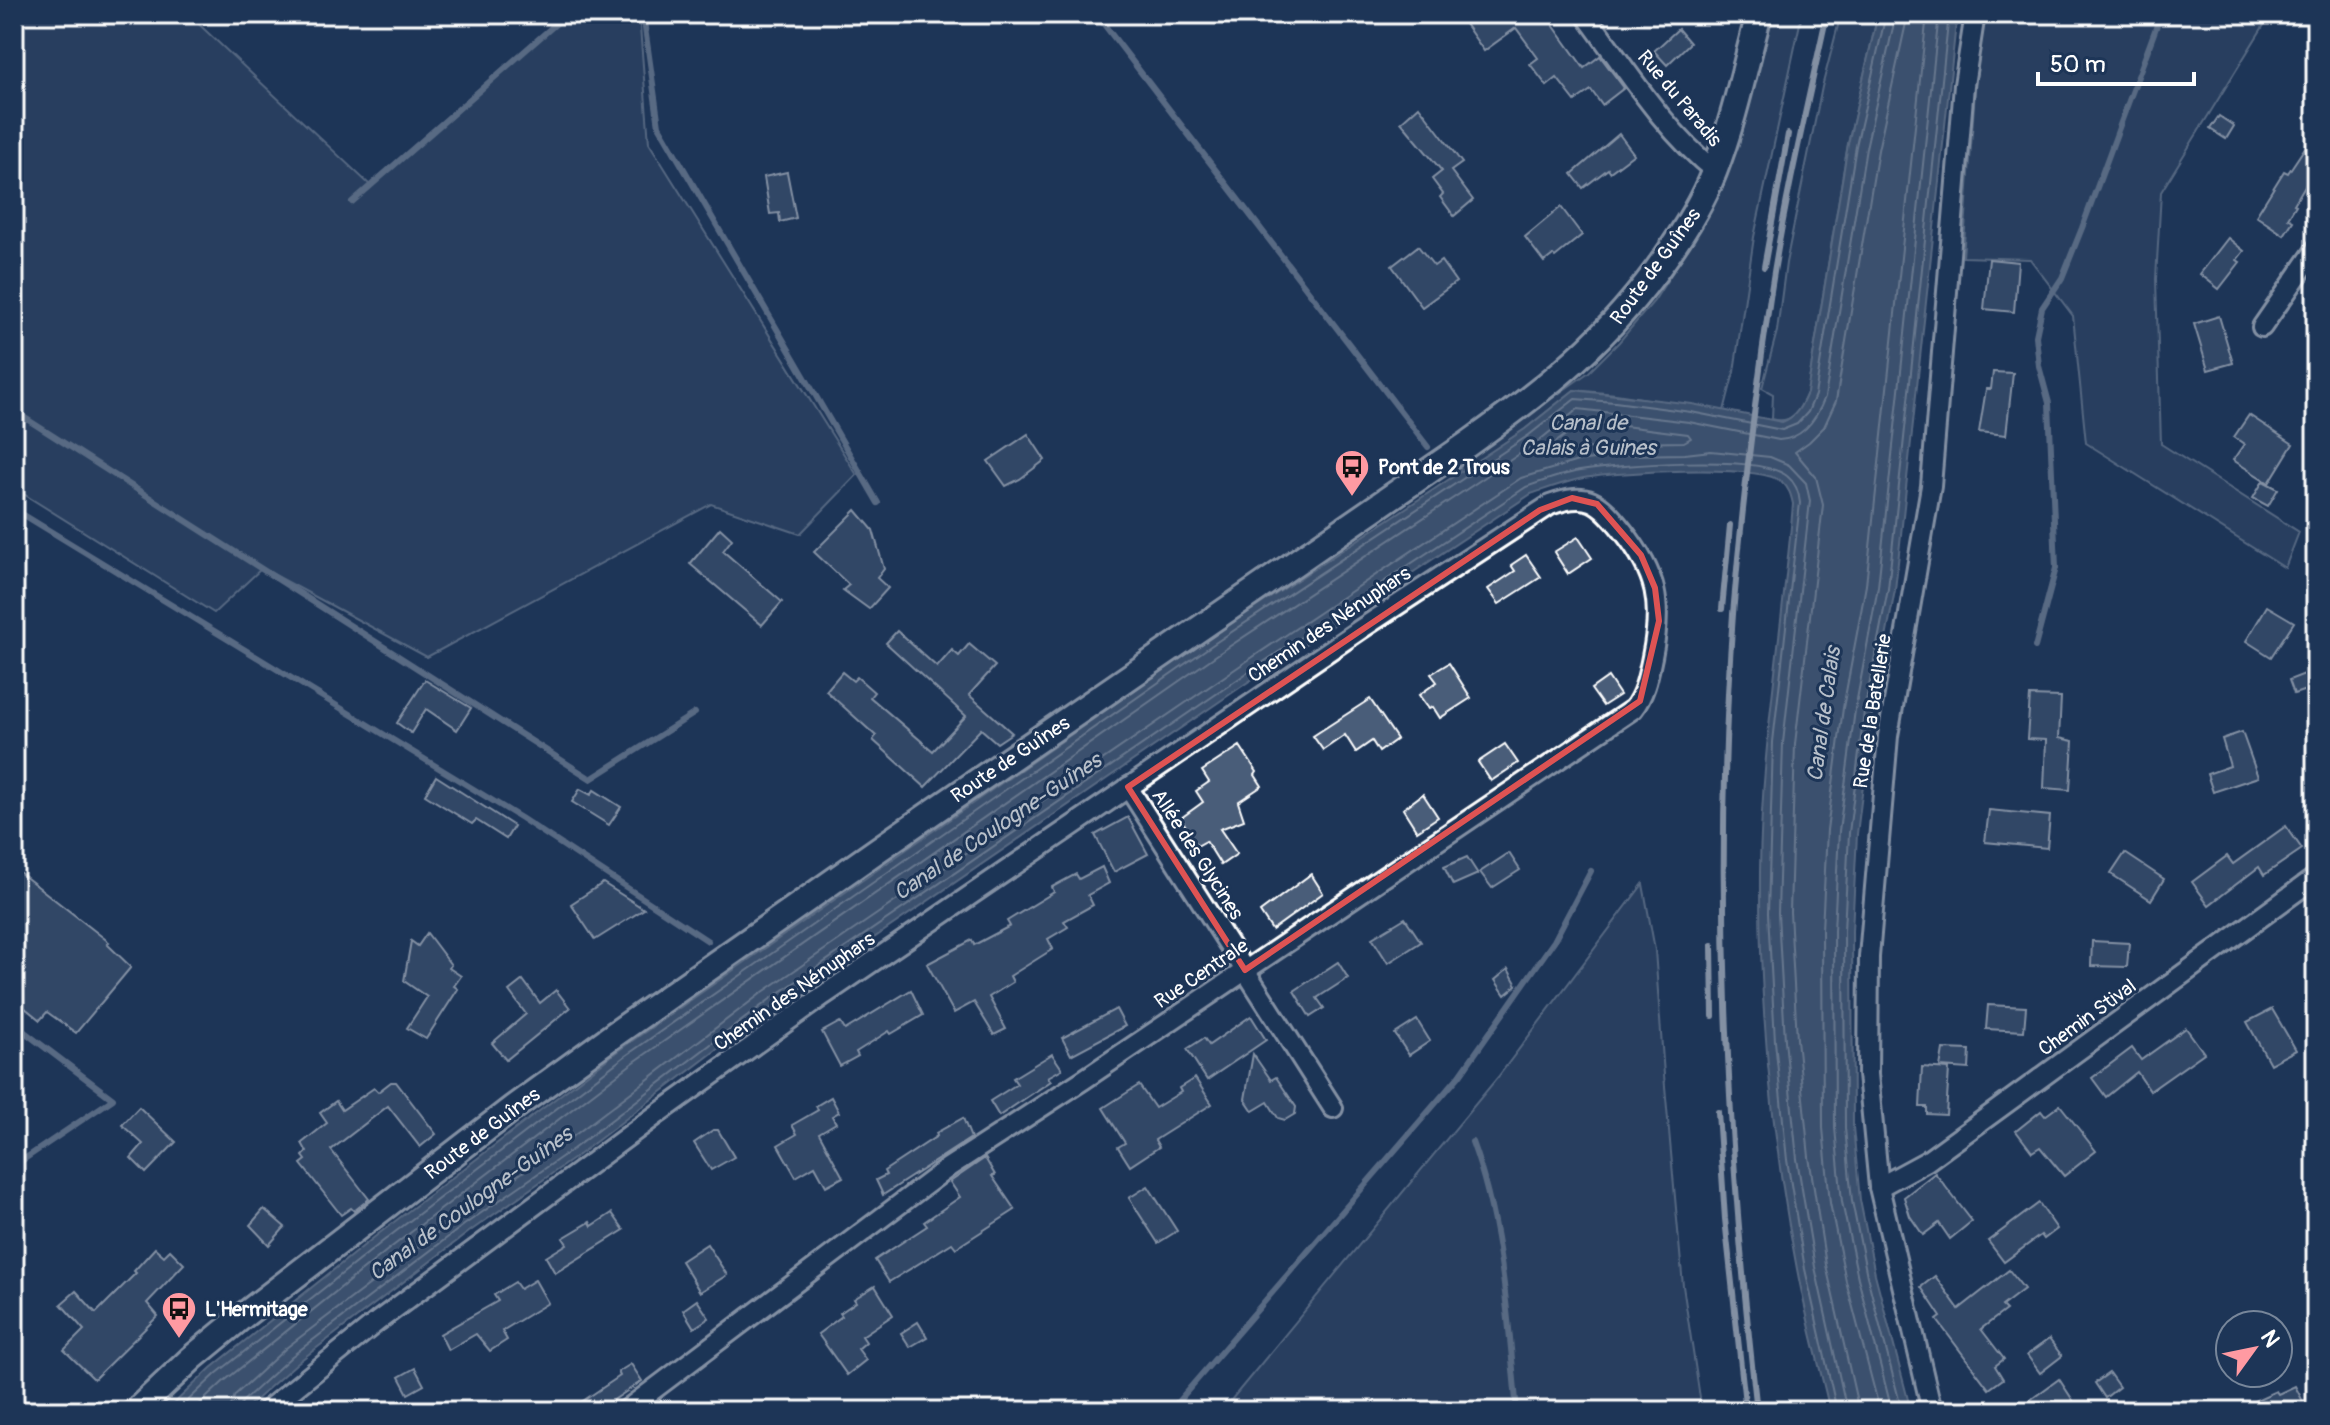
<svg xmlns="http://www.w3.org/2000/svg" width="2330" height="1425" font-family="Pangolin,sans-serif">
<style>
.green{fill:#364b69;stroke:#9aa5b4;stroke-width:2}
.water{fill:#617289;stroke:#a0aab8;stroke-width:2}
.lines{fill:none;stroke-linecap:round;stroke-linejoin:round}
.shore{stroke:#c0c7d0;stroke-width:2}
.stream{stroke:#a0aab8;stroke-width:6}
.building{fill:#4a5d79;stroke:#fff;stroke-width:2}
.minor-casing{stroke:#fff;stroke-width:24}
.secondary-casing{stroke:#fff;stroke-width:30}
.minor{stroke:#1d3557;stroke-width:18}
.secondary{stroke:#1d3557;stroke-width:24}
.rail{stroke:#fff;stroke-width:6}
.marked{fill:none;stroke:#de5353;stroke-width:6;stroke-linejoin:round}
.labels{text-anchor:middle;stroke-width:6;stroke-linejoin:round;paint-order:stroke}
.street-label{font-size:20px;fill:#fff;stroke:#1d3557}
.poi-label{font-size:20px;font-weight:bold;fill:#fff;stroke:#1d3557;text-anchor:start}
.water-label{font-size:22px;font-style:italic;fill:#b8c0ca;stroke:#1d3557}
</style>
<rect width="100%" height="100%" fill="#1d3557"/>
<filter id="ink" filterUnits="userSpaceOnUse"><feTurbulence type="fractalNoise" baseFrequency=".0125" numOctaves="2"/><feDisplacementMap in="SourceGraphic" scale="16" xChannelSelector="R" yChannelSelector="G"/><feConvolveMatrix kernelMatrix="1 2 1 2 8 2 1 2 1" color-interpolation-filters="sRGB"/></filter>
<g filter="url(#ink)">
<g class="green">
<path d="M14,14H188L371,186L567,14H639L649,143L857,475L800,534L711,504L427,657L262,568L214,613L14,488Z"/>
<path d="M1773,14H1802L1754,237L1734,372L1724,411L1616,394L1574,390L1525,429L1460,473L1461,463L1589,372L1619,342L1654,301L1711,212L1724,182L1739,145Z"/>
<path d="M1841,14H1878L1848,144L1807,393C1800,410 1792,425 1772,419L1773,394L1762,388L1777,331L1786,263L1822,87Z"/>
<path d="M1984,14H2277L2264,25L2161,192L2156,279L2161,444L2299,532L2285,568L2086,443L2073,316L2030,259L1963,257L1978,49Z"/>
<path d="M1643,884L1655,950L1664,1075L1683,1286L1702,1411H1222L1498,1077Z"/>
</g>
<path class="water" d="M1878,14H1957L1895,590L1872,713L1857,834L1852,931L1853,1127L1860,1200L1875,1274L1911,1411H1830C1819,1364 1806,1317 1797,1269C1772,1140 1759,1004 1760,872C1761,748 1783,627 1793,504C1791,495 1789,488 1782,482C1758,463 1612,472 1579,479C1562,483 1546,489 1531,494L1251,680L773,1007L577,1156L469,1232L297,1363L243,1411H166L211,1368L377,1235L619,1050L1208,639L1525,429L1574,390L1692,404L1782,422C1796,417 1801,407 1807,393L1848,144Z"/>
<g class="lines">
<g class="shore">
<path d="M1584,421L1688,434L1691,438L1684,442L1625,443L1547,455V449Z"/>
<path d="M177,1411L216,1374L382,1242L624,1057L1212,645L1529,435L1575,399L1615,402L1691,412L1782,430L1797,424L1808,412L1815,395L1856,146L1886,14"/>
<path d="M192,1411L223,1382L389,1249L630,1065L1218,654L1470,487L1536,443L1578,409L1689,422L1779,440C1804,439 1817,418 1825,397L1866,148L1896,14"/>
<path d="M229,1411L235,1395L286,1348L458,1217L567,1141L763,992L1241,665L1521,478L1578,461L1625,455L1685,454L1711,451L1770,457L1789,465L1806,483L1810,501L1783,743L1778,913L1785,1040L1797,1159L1815,1267L1847,1411"/>
<path d="M239,1411L242,1402L292,1356L464,1225L573,1149L769,1000L1247,673L1526,487C1543,481 1562,474 1580,471C1617,465 1759,453 1787,476C1796,483 1799,492 1800,503L1773,742L1768,913L1775,1041L1787,1160L1805,1269L1837,1411"/>
<path d="M1859,1411L1826,1265L1809,1157L1797,1039L1790,912L1795,744L1823,505L1816,477L1795,452L1809,442L1824,427L1836,401L1878,150L1908,14"/>
<path d="M1880,1411L1846,1281L1830,1203L1823,1128L1822,930L1827,830L1843,708L1866,585L1927,14"/>
<path d="M1892,1411L1858,1278L1842,1202L1835,1128L1834,931L1839,831L1855,710L1878,587L1939,14"/>
<path d="M1902,1411L1867,1276L1852,1201L1845,1128L1844,931L1849,833L1864,712L1888,589L1949,14"/>
</g>
<g class="stream">
<path d="M643,14L659,126L878,503"/>
<path d="M1096,14L1428,447"/>
<path d="M249,17L253,14"/>
<path d="M352,202L567,14"/>
<path d="M14,411L591,779L695,713"/>
<path d="M14,509L521,818L708,941"/>
<path d="M2035,647L2056,568L2049,403L2039,366L2036,336L2042,308L2062,278L2082,228L2161,14"/>
<path d="M14,1024L113,1099L14,1166"/>
<path d="M1472,1142C1503,1225 1508,1323 1517,1411"/>
<path d="M1170,1411L1460,1075L1554,941L1591,871"/>
</g>
</g>
<g class="building">
<path d="M1472,14H1567L1553,25L1584,68L1600,56L1624,88L1602,105L1591,90L1575,101L1557,78L1547,86L1530,64L1538,58L1516,28L1484,51L1463,21Z"/>
<path d="M1678,29L1690,43L1667,65L1654,51Z"/>
<path d="M1419,106L1462,163L1451,171L1473,200L1454,216L1440,197L1443,194L1432,179L1442,171L1401,122Z"/>
<path d="M2219,116L2234,126L2226,139L2210,129Z"/>
<path d="M2316,131V167L2294,204L2296,205L2288,218L2293,221L2284,235L2256,216L2284,171L2288,173Z"/>
<path d="M1619,134L1634,154L1610,172L1608,169L1583,188L1572,174Z"/>
<path d="M787,172L796,218L780,222L779,213L770,214L764,177Z"/>
<path d="M1561,207L1582,235L1555,257L1553,255L1544,262L1525,237Z"/>
<path d="M2228,238L2244,251L2237,260L2240,262L2219,289L2200,274Z"/>
<path d="M1418,246L1434,266L1441,261L1456,282L1422,307L1392,266Z"/>
<path d="M1989,259L2018,262L2014,312L1984,309Z"/>
<path d="M2219,316L2233,363L2208,370L2194,324Z"/>
<path d="M1993,372L2013,373L2006,435L1979,432L1986,389H1991Z"/>
<path d="M2249,415L2293,444L2269,483L2233,460L2244,444L2234,437Z"/>
<path d="M1028,434L1045,460L1020,479L1006,486L988,461Z"/>
<path d="M2263,481L2278,489L2268,506L2253,498Z"/>
<path d="M856,510L873,530L884,569L877,578L888,588L869,609L843,590L849,585L814,552Z"/>
<path d="M720,528L732,539L723,551L782,602L762,625L690,564Z"/>
<path d="M1578,537L1592,558L1568,574L1554,552Z"/>
<path d="M1526,555L1541,577L1499,604L1488,589L1515,571L1511,565Z"/>
<path d="M2267,606L2294,622L2271,657L2246,641Z"/>
<path d="M897,631L937,667L952,650L959,656L969,644L995,666L969,695L1012,733L997,743L981,729L925,787L873,740L876,736L826,691L842,672L853,681L857,677L874,692L870,697L933,751L966,716L886,643Z"/>
<path d="M1449,663L1471,698L1440,718L1433,707L1429,709L1419,695L1437,682L1431,674Z"/>
<path d="M2307,673L2312,688L2294,694L2289,680Z"/>
<path d="M1608,677L1620,695L1603,706L1591,689Z"/>
<path d="M425,680L471,708L457,730L426,709L411,733L397,723Z"/>
<path d="M2030,696L2061,697L2059,738L2073,741L2070,790L2044,788L2046,740L2027,739Z"/>
<path d="M1370,699L1397,739L1379,752L1372,741L1356,752L1345,735L1323,750L1313,736Z"/>
<path d="M2242,732L2258,777L2213,792L2207,774L2230,766L2222,739Z"/>
<path d="M1505,744L1518,763L1491,781L1478,762Z"/>
<path d="M1240,746L1257,772L1255,775L1262,786L1238,802L1244,820L1220,829L1237,854L1221,865L1206,841L1197,846L1181,818L1203,802L1196,791L1209,782L1202,771Z"/>
<path d="M436,776L514,826L506,839L476,820L472,824L425,795Z"/>
<path d="M580,789L591,795L594,790L621,807L609,825L572,802Z"/>
<path d="M1423,794L1438,817L1417,831L1403,809Z"/>
<path d="M1989,810L2050,816L2047,848L1985,842Z"/>
<path d="M1128,817L1148,854L1114,872L1095,835Z"/>
<path d="M2286,826L2302,849L2264,875L2259,867L2209,905L2192,882L2227,856L2233,864Z"/>
<path d="M1509,853L1520,870L1492,888L1480,872Z"/>
<path d="M2125,853L2164,879L2151,900L2111,874Z"/>
<path d="M1467,857L1478,874L1453,885L1444,867Z"/>
<path d="M1102,867L1109,883L1088,895L1093,905L1064,921L1068,927L1048,939L1053,949L1010,976L1013,982L989,997L1006,1029L994,1035L974,1002L954,1013L927,964L972,940L974,945L1010,926L1007,921L1054,892L1052,887L1076,874L1079,879Z"/>
<path d="M14,868L109,942L107,944L131,967L76,1033L47,1012L40,1020L14,999Z"/>
<path d="M1311,874L1323,893L1272,930L1260,912Z"/>
<path d="M603,883L644,909L595,940L571,904Z"/>
<path d="M1405,918L1421,942L1388,963L1372,938Z"/>
<path d="M427,933L451,965L449,968L461,976L454,986L458,989L426,1039L407,1028L427,997L404,981L411,941L418,946Z"/>
<path d="M2092,941L2129,943L2127,967L2091,966Z"/>
<path d="M1338,962L1348,978L1317,998L1324,1008L1310,1017L1294,991Z"/>
<path d="M1508,969L1517,985L1505,995L1495,980Z"/>
<path d="M523,980L540,1003L556,990L570,1008L506,1060L492,1043L526,1014L509,991Z"/>
<path d="M911,990L923,1015L891,1034L889,1031L856,1052L858,1056L840,1066L822,1032L840,1022L845,1030Z"/>
<path d="M1988,1005L2026,1007L2024,1031L1986,1029Z"/>
<path d="M1116,1009L1125,1026L1071,1055L1062,1038Z"/>
<path d="M2272,1009L2296,1050L2270,1064L2247,1022Z"/>
<path d="M1251,1016L1266,1040L1207,1080L1187,1049L1204,1038L1209,1045Z"/>
<path d="M1417,1020L1430,1041L1409,1055L1395,1034Z"/>
<path d="M2186,1028L2204,1053L2150,1091L2137,1072L2106,1097L2092,1078L2132,1048L2141,1060Z"/>
<path d="M1943,1049L1970,1050L1969,1069L1940,1067Z"/>
<path d="M1052,1054L1062,1069L1048,1077L1051,1081L999,1116L990,1101L1017,1084L1013,1078Z"/>
<path d="M1253,1054L1271,1080L1276,1077L1296,1107L1295,1114L1285,1120L1278,1118L1268,1102L1253,1111L1245,1099Z"/>
<path d="M1922,1067L1949,1069L1946,1115L1927,1114V1107H1920Z"/>
<path d="M1195,1078L1212,1104L1155,1140L1159,1147L1130,1166L1118,1147L1125,1143L1103,1108L1139,1085L1155,1108L1181,1092L1179,1088Z"/>
<path d="M391,1082H396L436,1134L420,1147L388,1106L331,1150L369,1199L354,1211L351,1208L341,1215L301,1164L306,1160L303,1156L307,1152L302,1143L327,1123L320,1113L336,1101L342,1110L374,1088L378,1092Z"/>
<path d="M831,1097L839,1112L832,1116L836,1123L819,1133L843,1177L826,1186L815,1166L796,1177L778,1145L797,1134L792,1125L818,1110L816,1106Z"/>
<path d="M2060,1105L2096,1151L2064,1176L2040,1147L2032,1152L2016,1131L2041,1111L2045,1116Z"/>
<path d="M139,1107L176,1142L146,1173L131,1158L143,1144L122,1125Z"/>
<path d="M963,1118L971,1138L883,1195L876,1180L886,1175L884,1171L937,1136L936,1133Z"/>
<path d="M713,1130H718L734,1157L711,1170L694,1143Z"/>
<path d="M985,1158L995,1175L992,1176L1015,1210L956,1248L952,1243L889,1282L875,1260L927,1226L924,1222L960,1197L950,1182Z"/>
<path d="M1935,1173L1972,1221L1950,1239L1939,1223L1923,1235L1910,1216L1904,1197Z"/>
<path d="M1148,1186L1177,1231L1158,1243L1129,1198Z"/>
<path d="M2039,1203L2057,1229L2044,1239L2041,1235L2004,1262L1988,1241Z"/>
<path d="M264,1209L285,1227L269,1245L250,1225Z"/>
<path d="M612,1213L624,1230L555,1273L546,1257L567,1244L563,1238L590,1222L592,1226Z"/>
<path d="M707,1244L727,1275L700,1292L681,1261Z"/>
<path d="M155,1248L164,1256L170,1250L184,1264L147,1303L158,1316L94,1379L64,1350L84,1330L61,1304L76,1291L96,1313L136,1273L134,1271Z"/>
<path d="M2009,1270L2024,1289L2002,1306L2006,1310L1981,1329L2004,1359L1995,1366L2003,1379L1989,1389L1937,1320L1941,1317L1921,1287L1935,1276L1959,1309Z"/>
<path d="M535,1280L548,1303L502,1331L507,1340L490,1351L476,1334L448,1350L440,1334L498,1301L494,1295L515,1282L520,1289Z"/>
<path d="M875,1286L893,1315L862,1336L866,1342L858,1349L866,1360L847,1375L818,1334L842,1316L840,1313L856,1302L854,1299Z"/>
<path d="M697,1300L709,1318L694,1328L683,1310Z"/>
<path d="M918,1322L927,1337L910,1347L901,1333Z"/>
<path d="M2049,1339L2062,1356L2040,1373L2027,1355Z"/>
<path d="M631,1364L642,1381L597,1411H568L620,1376L618,1372Z"/>
<path d="M415,1368L424,1385L408,1394L399,1377Z"/>
<path d="M2109,1373L2119,1387L2105,1398L2095,1383Z"/>
<path d="M2059,1379L2074,1402L2061,1411H2015Z"/>
<path d="M2295,1386L2308,1411H2232L2276,1391L2278,1394Z"/>
</g>
<g class="lines">
<defs>
<g id="minor">
<path d="M1585,14C1624,66 1664,131 1715,171"/>
<path d="M2262,327L2316,249"/>
<path d="M1128,787L1333,1108"/>
<path d="M1879,1187L1927,1161L2316,877"/>
<path d="M266,1411L378,1321L655,1116L824,995L1361,629L1550,505C1588,491 1599,501 1623,531C1657,574 1663,603 1652,657C1648,676 1645,694 1633,709L1083,1080L949,1167L625,1411"/>
<path d="M1932,1411L1879,1187L1868,1074L1869,957L1888,736L1931,486L1964,85L1975,14"/>
</g>
<path id="secondary" d="M136,1411L192,1358L243,1316L513,1108L615,1034L879,849L1468,444C1548,387 1609,339 1666,257C1685,230 1702,203 1714,172C1734,121 1745,66 1759,14"/>
</defs>
<use href="#minor" class="minor-casing"/>
<use href="#secondary" class="secondary-casing"/>
<use href="#minor" class="minor"/>
<use href="#secondary" class="secondary"/>
<g class="rail">
<path d="M1764,267L1788,134"/>
<path d="M1722,609L1730,525"/>
<path d="M1712,945L1713,1016"/>
<path d="M1718,1112L1725,1219L1745,1403"/>
<path d="M1757,1411C1727,1146 1713,881 1733,614C1742,506 1755,398 1771,291C1785,198 1807,106 1827,14"/>
</g>
</g>
</g>
<path d="M0 0H2330V1425H0ZM1572,498L1597,504L1641,555L1655,588L1659,621L1640,701L1245,970L1128,787L1540,510Z" fill="#1d3557" fill-opacity=".55" fill-rule="evenodd"/>
<path class="marked" d="M1572,498L1597,504L1641,555L1655,588L1659,621L1640,701L1245,970L1128,787L1540,510Z"/>
<defs>
<symbol id="bus-pin" viewBox="-11 -11 22 30"><path d="M0 17L-7.5 6A9.5 9.5 0 1 1 7.5 6Z" fill="#ff9aa2" stroke="#1d3557"/><path d="M-5-6H5V4H4V6H2V4H-2V6H-4V4H-5ZM-3.5-4V0h7V-4ZM-3.5 1.2v1.5H-2V1.2ZM2 1.2v1.5H3.5V1.2Z" fill="#111"/></symbol>
</defs>
<g fill-rule="evenodd">
<use href="#bus-pin" x="1332" y="447" width="40" height="54"/>
<use href="#bus-pin" x="159" y="1289" width="40" height="54"/>
</g>
<g class="labels">
<g class="street-label">
<text transform="translate(1680 98) rotate(50)" y="7">Rue du Paradis</text>
<text transform="translate(1655 266) rotate(-54)" y="7">Route de Guînes</text>
<text transform="translate(1329 624) rotate(-34)" y="7">Chemin des Nénuphars</text>
<text transform="translate(1872 711) rotate(-81)" y="7">Rue de la Batellerie</text>
<text transform="translate(1010 759) rotate(-34)" y="7">Route de Guînes</text>
<text transform="translate(1198 854) rotate(57)" y="7">Allée des Glycines</text>
<text transform="translate(1201 973) rotate(-34)" y="7">Rue Centrale</text>
<text transform="translate(794 991) rotate(-35)" y="7">Chemin des Nénuphars</text>
<text transform="translate(2087 1017) rotate(-36)" y="7">Chemin Stival</text>
<text transform="translate(482 1133) rotate(-37)" y="7">Route de Guînes</text>
</g>
<g class="poi-label">
<text x="1378" y="474">Pont de 2 Trous</text>
<text x="205" y="1316">L'Hermitage</text>
</g>
<g class="water-label">
<text x="1588" y="430">Canal de<tspan x="1588" dy="25">Calais à Guines</tspan></text>
<text transform="translate(1823 714) rotate(-82)" y="8">Canal de Calais</text>
<text transform="translate(997 826) rotate(-34)" y="8">Canal de Coulogne-Guînes</text>
<text transform="translate(470 1203) rotate(-36)" y="8">Canal de Coulogne-Guînes</text>
</g>
</g>
<rect width="2330" height="1425" fill="none" stroke="#1d3557" stroke-width="48"/>
<rect x="24" y="24" width="2282" height="1377" fill="none" stroke="#fff" stroke-width="3" filter="url(#ink)"/>
<g transform="translate(2254 1349) rotate(57)"><circle r="38" fill="#1d3557" stroke="#77869a" stroke-width="2"/>
<path d="M0-6L14 30L0 20L-14 30Z" fill="#ff9aa2"/>
<text y="-12" font-size="22" font-weight="bold" text-anchor="middle" fill="#ffffff">N</text>
</g>
<path d="M2038 72v12h156v-12" fill="none" stroke="#ffffff" stroke-width="4"/>
<text x="2050" y="72" font-size="24" fill="#ffffff" stroke="#1d3557" stroke-width="6" paint-order="stroke">50 m</text>
</svg>
